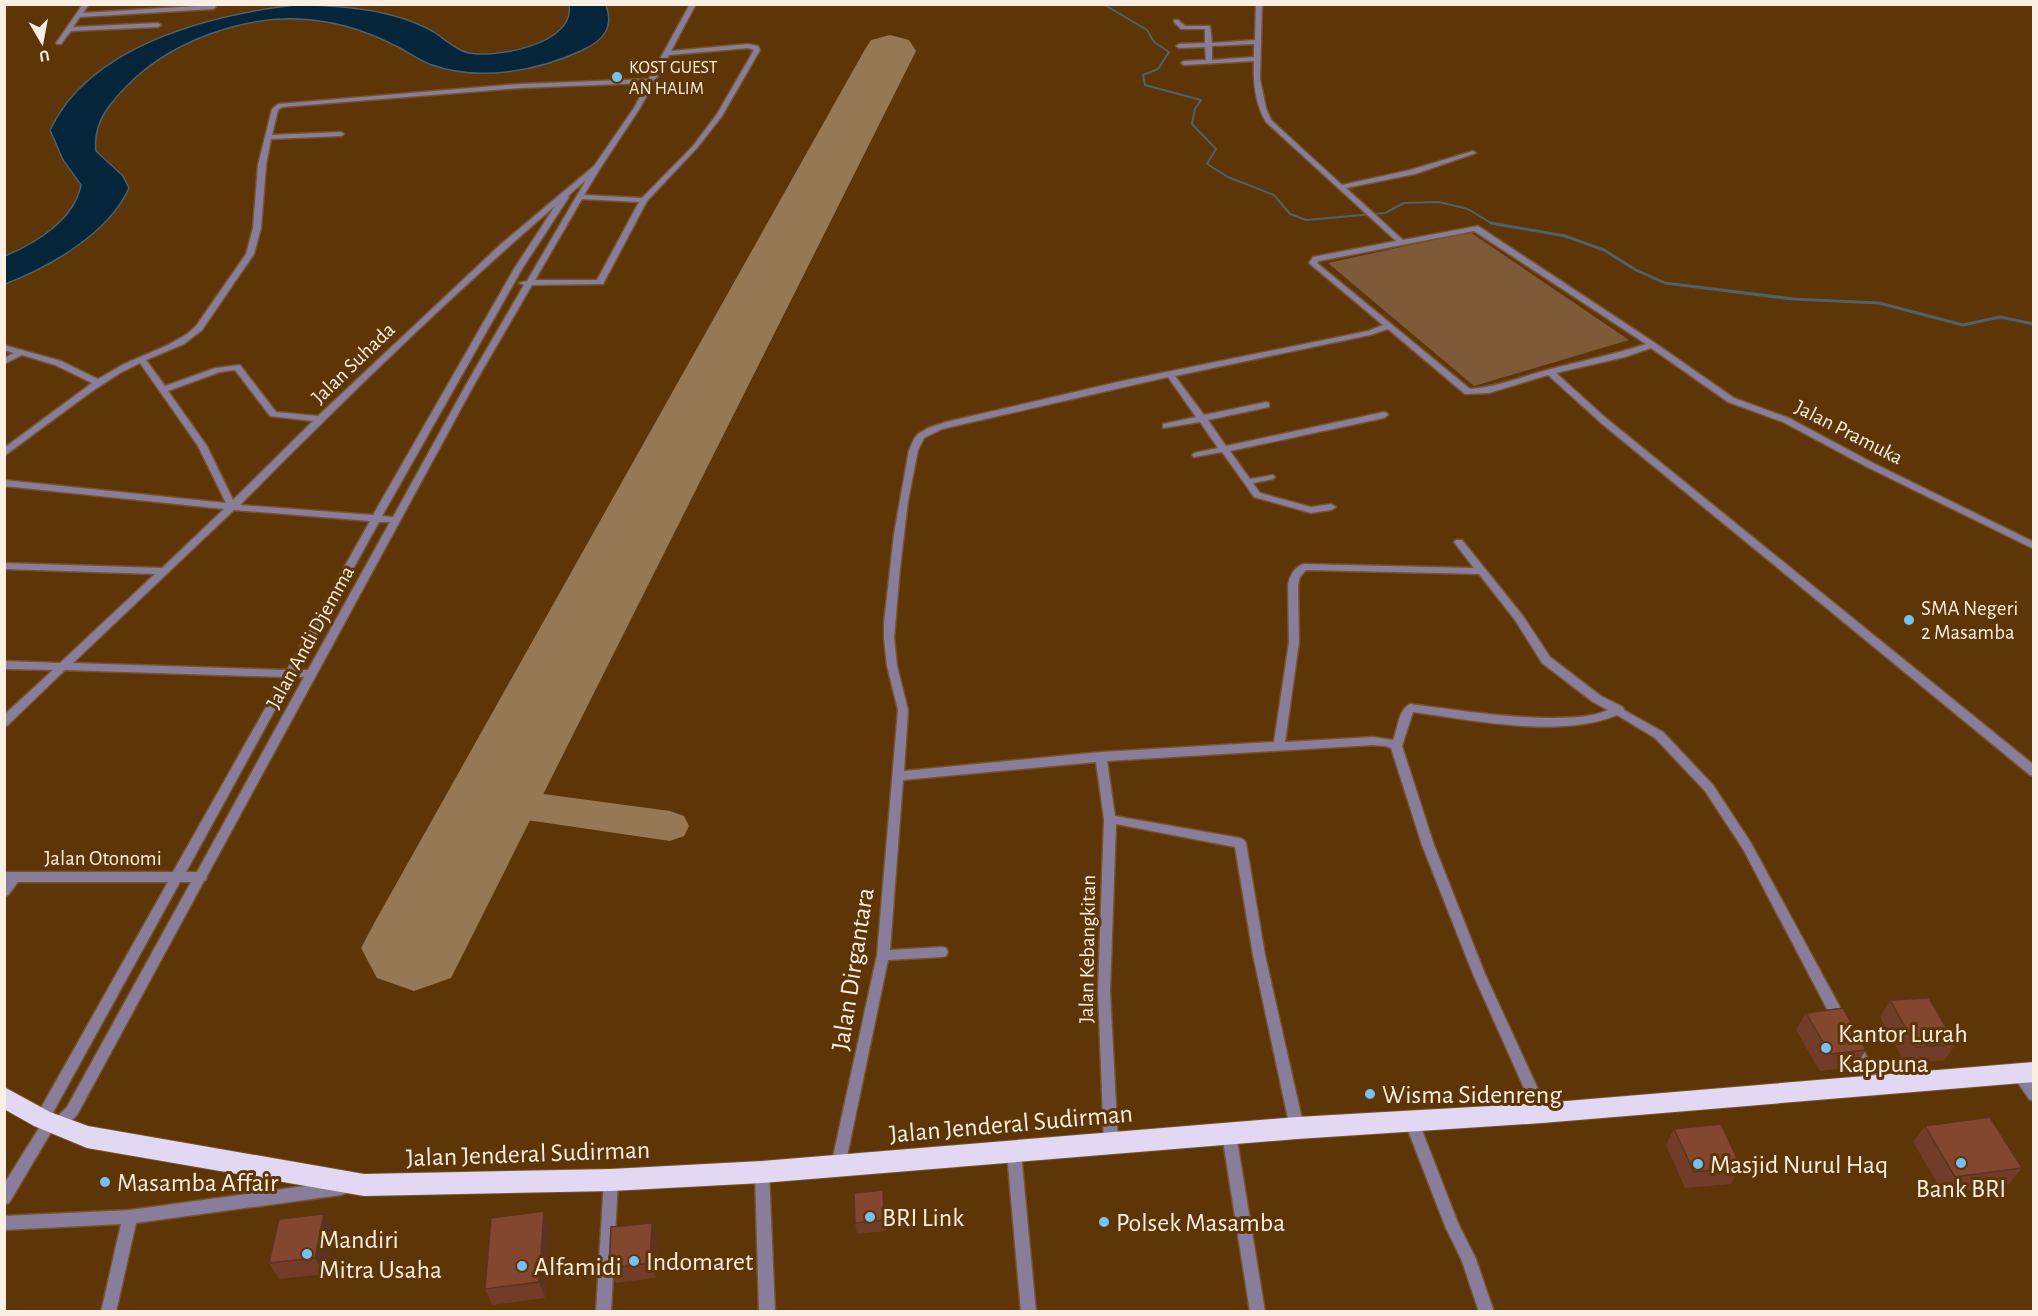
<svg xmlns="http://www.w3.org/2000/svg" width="2038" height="1316" font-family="'Alegreya Sans',sans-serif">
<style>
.green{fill:#7f5a38}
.water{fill:#05253a;stroke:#4f616d;stroke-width:1.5}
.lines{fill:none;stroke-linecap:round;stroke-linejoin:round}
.stream-far1{stroke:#4f616d;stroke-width:2}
.stream{stroke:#4f616d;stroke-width:3}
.taxiway{fill:#967855;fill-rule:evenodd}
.runway{fill:#967855;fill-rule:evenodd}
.street-casing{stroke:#765329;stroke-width:3}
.highway-casing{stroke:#765329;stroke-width:2}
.street{fill:#887d9a;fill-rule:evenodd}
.highway{fill:#e2d8f4;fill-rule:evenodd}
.wall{fill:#713d28}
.shaded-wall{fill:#5c3221}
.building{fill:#83472f;stroke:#5c3221;stroke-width:1.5}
.poi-dot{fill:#76c0f7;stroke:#5d3506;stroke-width:2}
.labels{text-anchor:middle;stroke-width:6;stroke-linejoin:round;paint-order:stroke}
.far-poi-label{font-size:18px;fill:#fbeee3;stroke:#5d3506;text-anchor:start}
.street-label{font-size:21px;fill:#fbeee3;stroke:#5d3506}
.poi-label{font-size:21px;fill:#fbeee3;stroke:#5d3506;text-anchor:start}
.near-street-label{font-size:26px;fill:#fbeee3;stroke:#5d3506}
.near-poi-label{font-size:26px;fill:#fbeee3;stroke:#5d3506;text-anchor:start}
</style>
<rect width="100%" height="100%" fill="#5d3506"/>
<path class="green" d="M1470,232L1629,340L1474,386L1328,263Z"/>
<path class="water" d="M295,5C327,5 360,7 391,15C407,19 420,24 434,32C443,38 454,48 465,52C493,60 576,44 569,5H606C614,27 604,40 583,50C538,71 480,82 432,65C420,61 408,52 396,46C365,30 332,20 297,19C241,17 175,41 134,79C113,99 92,121 96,151L123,176L129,188C109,233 50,267 5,284V256C36,243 74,220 81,185L63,160L50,130C90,45 210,15 295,5Z"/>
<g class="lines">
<path class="stream-far1" d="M1103,4L1147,30L1154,42L1169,52L1158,69L1143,75L1145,85L1201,100L1195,109L1192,124L1216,149L1207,164L1228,177L1274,195L1290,214L1306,220L1385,213L1404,203L1439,202L1468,209L1491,223L1500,225"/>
<path class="stream" d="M1491,223L1565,236L1604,250L1636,270L1665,283L1793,299L1879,303L1963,325L2000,317L2034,324"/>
<path class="taxiway" d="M492,787L670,811L684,816L689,826L684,836L670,841L492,815L479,811L473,801L479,791Z"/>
<path class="runway" d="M890,35L909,40L916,51L451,978L414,991L377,978L361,948L377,918L864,51L871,40Z"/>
<defs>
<g id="street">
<path d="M4,4H9L4,8Z"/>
<path d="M83,4H89L83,13L213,5L216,7L213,9L80,17L73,27L158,23L161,25L158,27L71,31L61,44H57L56,43Z"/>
<path d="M690,4H696L671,51L748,44L758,46L760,50L722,116L697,148L647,201L603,284L532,285L475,383L207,876L206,880L204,881L77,1115L63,1129L58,1131L53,1129L9,1203L4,1204V1184L41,1125L37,1123L35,1119L37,1115L168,882H18L8,895L4,897V872H173L283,677L65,670L8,725L4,726V715L53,670L4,669V661L60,663L155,574L4,569V563L162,568L224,509L4,486V480L226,503L198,446L140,363L120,373L91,392L4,456V448L92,383L55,365L22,355L4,364V358L14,353L4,350V345L61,361L98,379L124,364L168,345L187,334L196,326L246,254L253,228L258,165L272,109L278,104L520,84L649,79ZM748,48L754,50L717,114L693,146L642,198L584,195L601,167L640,108L669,55ZM647,83L634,108L594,166L500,245L318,416L276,412L240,365L215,368L165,386L146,360L184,344L202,330L254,254L261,228L266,165L271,139L341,136L344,134L341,132L272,135L278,110L282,107L520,88ZM586,180L527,281L519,283L524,285L467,383L393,517L382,516L522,269L569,197L568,196ZM582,199L639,202L597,280H535ZM555,206L514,269L373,515L240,505C342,402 445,301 555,206ZM235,370L270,416L313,421L233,500L207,446L168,391L220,372ZM234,510L370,521L287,670L73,663ZM379,522H390L308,670H297ZM293,677H304L197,872H186ZM180,882H191L67,1107L55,1119L51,1116Z"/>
<path d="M1256,4H1262L1260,79L1266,108L1271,120L1342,185L1410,170L1473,151L1476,153L1415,174L1346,188L1403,240L1478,226L1655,343L1734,398L1789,418L1873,463L2034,542V549L1867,467L1783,422L1728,402L1651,348L1625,357L1556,373L1607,419L2034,765V776L2030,775L1601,423L1548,375L1489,393L1465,394L1388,329L1370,335L1175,376L1204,415L1266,402L1269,403V407L1208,420L1226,446L1384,412L1387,413L1388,415L1384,418L1230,451L1250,479L1273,475L1275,477L1273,479L1253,483L1260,493L1311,507L1331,504L1336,507L1331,510L1311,513L1254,497L1222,452L1194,457L1192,455L1194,453L1218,448L1200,422L1163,428V424L1196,417L1168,377L942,429L924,438L918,450L908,501L900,568L894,638L897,666L908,710L904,771L1101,752L1274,742L1289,642L1288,585C1290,575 1294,567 1304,564L1474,568L1454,542L1456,540H1462L1523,616L1550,657L1601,696L1623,707L1624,710L1663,732L1713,785L1751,843L1848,1022L1846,1026L1841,1028L1836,1026L1743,849L1705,791L1655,738L1617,715C1562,739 1471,720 1413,712L1402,746L1434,845L1485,974L1549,1113L1547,1117L1542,1119L1537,1117L1473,974L1422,845L1391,748L1385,746L1373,745L1107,761L1115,816L1240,838L1244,840L1246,843L1265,955L1304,1128L1302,1132L1297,1134L1292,1132L1290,1128L1253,955L1235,847L1116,824L1110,991L1118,1143L1116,1147L1111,1149L1106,1147L1104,1143L1098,991L1104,819L1096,762L903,780L890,950L942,947L946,948L948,952L946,956L942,957L888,960L845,1166L843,1171L838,1172L833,1171L831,1166L877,955L898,710L887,666L884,638V623L894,534L909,450L914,439L918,434L928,428L946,422L1122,381L1368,331L1383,325L1309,263L1313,257L1396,241L1266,122C1255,103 1253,83 1254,61L1184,65L1181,63L1184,61L1206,60L1205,47L1179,48L1176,46L1179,44L1205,43V29H1181L1174,22V20H1178L1185,26H1210L1212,43L1255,40ZM1254,44V57L1212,60V46ZM1474,231L1646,344C1613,355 1580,361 1547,370C1521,377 1496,387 1470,389L1317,263L1319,261ZM1306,570L1479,574L1515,620L1542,663L1593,702L1608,710C1590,718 1572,717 1553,718C1505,718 1458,710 1410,704C1398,710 1398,729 1393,740L1373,737L1285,742L1299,642L1298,585L1300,577Z"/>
<path d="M1854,1040L1859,1042L1880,1082L1882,1086L1880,1090L1875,1092L1870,1090L1849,1050L1847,1046L1849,1042Z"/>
<path d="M2018,1067C2033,1074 2034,1086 2034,1101L2029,1099L2011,1073L2013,1069Z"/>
<path d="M1411,1114L1416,1116L1418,1120L1458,1223L1476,1259L1494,1312H1479L1462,1261L1445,1226L1404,1120L1406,1116Z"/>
<path d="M1229,1128L1234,1130L1236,1134L1265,1312H1250L1222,1134L1224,1130Z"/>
<path d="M1014,1147L1019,1149L1021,1153L1036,1312H1021L1007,1153L1009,1149Z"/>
<path d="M762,1166L767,1167L769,1172L775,1312H759L755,1172L757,1167Z"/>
<path d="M611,1174L616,1175L618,1180L611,1312H596L604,1180L606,1175Z"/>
<path d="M341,1181L346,1183L348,1188L346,1193L341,1195L136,1223L116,1312H101L121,1224L4,1230V1216L130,1210Z"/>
</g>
<path id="highway" d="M2034,1062V1082L1542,1123L1297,1139L762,1183L611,1191L364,1196L87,1148L34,1126L4,1109V1087L50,1112L88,1126L364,1174L611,1169L762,1161L1297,1117L1542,1103Z"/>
</defs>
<use href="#street" class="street-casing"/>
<use href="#highway" class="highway-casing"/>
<use href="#street" class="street"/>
<use href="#highway" class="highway"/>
</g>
<g class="wall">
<path d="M1890,1000L1956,1044L1944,1061L1905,1063L1880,1017Z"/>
<path d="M1806,1013L1866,1050L1855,1067L1820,1071L1796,1030Z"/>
<path d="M1925,1126L2022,1168L2009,1184L1943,1193L1913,1142Z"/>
<path d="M1674,1129L1741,1167L1731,1184L1685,1188L1666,1145Z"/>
<path d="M883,1190L886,1231L857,1234L855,1223Z"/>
<path d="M652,1223L657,1239L656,1278L615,1283L609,1268Z"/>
<path d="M550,1227L545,1298L492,1305L485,1289Z"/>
<path d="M334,1230L325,1274L279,1279L269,1263Z"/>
</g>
<g class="shaded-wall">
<path d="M544,1211L550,1227L545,1298L539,1282Z"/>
<path d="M324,1214L334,1230L325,1274L315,1258Z"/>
<path d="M652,1223L657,1239L656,1278L650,1263Z"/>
</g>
<g class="building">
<path d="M1929,998L1956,1044L1916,1047L1890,1000Z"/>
<path d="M1843,1008L1866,1050L1830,1054L1806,1013Z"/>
<path d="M1990,1117L2022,1168L1955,1177L1925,1126Z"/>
<path d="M1721,1124L1741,1167L1694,1172L1674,1129Z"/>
<path d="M883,1190L884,1220L855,1223L854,1193Z"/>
<path d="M544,1211L539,1282L485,1289L491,1218Z"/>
<path d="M324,1214L315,1258L269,1263L279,1219Z"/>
<path d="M652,1223L650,1263L609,1268L611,1227Z"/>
</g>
<g class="poi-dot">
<circle cx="617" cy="77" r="6"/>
<circle cx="1909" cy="620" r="6"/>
<circle cx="1826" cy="1048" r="6"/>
<circle cx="1370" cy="1094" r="6"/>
<circle cx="1961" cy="1163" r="6"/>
<circle cx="1698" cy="1164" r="6"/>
<circle cx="105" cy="1182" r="6"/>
<circle cx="870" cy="1217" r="6"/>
<circle cx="1104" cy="1222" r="6"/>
<circle cx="307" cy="1254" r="6"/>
<circle cx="634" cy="1261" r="6"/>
<circle cx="522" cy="1266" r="6"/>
</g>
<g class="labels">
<g class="far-poi-label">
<text x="629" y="73">KOST GUEST<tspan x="629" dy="21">AN HALIM</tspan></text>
</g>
<g class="street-label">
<text transform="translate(353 363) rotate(-44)" y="7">Jalan Suhada</text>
<text transform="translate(1849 432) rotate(27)" y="7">Jalan Pramuka</text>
<text transform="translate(310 637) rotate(-61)" y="7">Jalan Andi Djemma</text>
<text x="103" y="865">Jalan Otonomi</text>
<text transform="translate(1087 949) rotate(-89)" y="7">Jalan Kebangkitan</text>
</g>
<g class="poi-label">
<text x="1921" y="615">SMA Negeri<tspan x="1921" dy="24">2 Masamba</tspan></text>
</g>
<g class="near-street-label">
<text transform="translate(852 969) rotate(-81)" y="9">Jalan Dirgantara</text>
<text transform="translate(1011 1123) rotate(-5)" y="9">Jalan Jenderal Sudirman</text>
<text transform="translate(528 1153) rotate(-2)" y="9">Jalan Jenderal Sudirman</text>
</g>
<g class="near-poi-label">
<text x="1838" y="1042">Kantor Lurah<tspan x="1838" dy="30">Kappuna</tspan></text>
<text x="1382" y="1103">Wisma Sidenreng</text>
<text x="1710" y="1173">Masjid Nurul Haq</text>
<text x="117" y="1191">Masamba Affair</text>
<text x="1961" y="1197" text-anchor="middle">Bank BRI</text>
<text x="882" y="1226">BRI Link</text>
<text x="1116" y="1231">Polsek Masamba</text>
<text x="319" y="1248">Mandiri<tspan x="319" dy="30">Mitra Usaha</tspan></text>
<text x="646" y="1270">Indomaret</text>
<text x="534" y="1275">Alfamidi</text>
</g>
</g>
<rect width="2038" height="1316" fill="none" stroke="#fbeee3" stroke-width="12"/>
<g transform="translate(42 42) rotate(170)" stroke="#5d3506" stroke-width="4.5" paint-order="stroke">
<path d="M0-4.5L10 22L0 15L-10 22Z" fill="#fbeee3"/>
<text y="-9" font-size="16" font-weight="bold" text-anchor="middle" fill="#fbeee3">U</text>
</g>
</svg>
